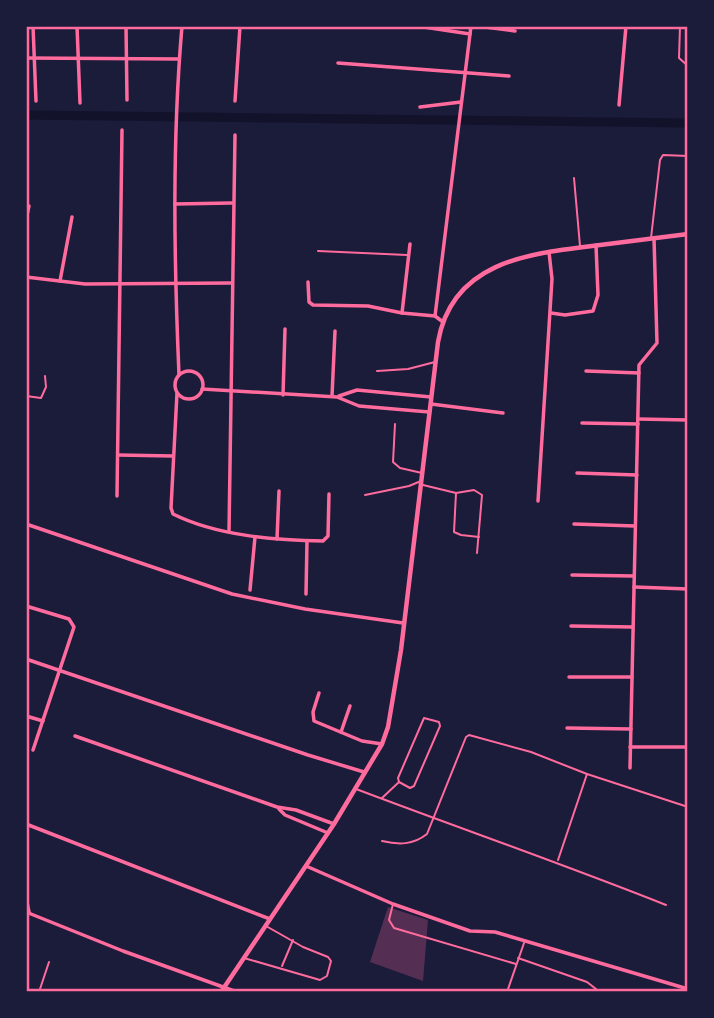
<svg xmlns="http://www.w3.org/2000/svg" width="714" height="1018" font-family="'PT Sans',sans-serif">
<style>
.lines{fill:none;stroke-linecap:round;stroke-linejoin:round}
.canal{stroke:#12122b;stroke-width:9}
.building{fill:#542f53}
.service{stroke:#ff6b9d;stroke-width:2}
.minor{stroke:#ff6b9d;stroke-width:3.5}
.tertiary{stroke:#ff6b9d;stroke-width:4.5}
.neatline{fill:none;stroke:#ff6b9d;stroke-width:2.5}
</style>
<rect width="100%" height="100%" fill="#1b1b3a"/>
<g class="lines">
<path class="canal" d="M26,115L688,123"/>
</g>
<path class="building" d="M388,907L428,920L423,981L370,962Z"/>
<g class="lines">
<g class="service">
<path d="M680,26L679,58L688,66"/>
<path d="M574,178L580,246"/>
<path d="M651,238L660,160L663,155L688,156"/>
<path d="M318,251L407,255"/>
<path d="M377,371L408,369L435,362"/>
<path d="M26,396L41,398L46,387L45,376"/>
<path d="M395,424L393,462L400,468L422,473"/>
<path d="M423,485L456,493L454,532L461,535L479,537"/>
<path d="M456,493L474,490L482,495L477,553"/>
<path d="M365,495L409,486L421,481"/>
<path d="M356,789C459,828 563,864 666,905"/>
<path d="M382,798L399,782L398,778L424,718L439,722L440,726L414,786L410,788L399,782"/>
<path d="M382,841C399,845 413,845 427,834L466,737L469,735L531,752L587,774L688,807"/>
<path d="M558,860L587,774"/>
<path d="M26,894L30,913"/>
<path d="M393,904L389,920L394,928L516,964"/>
<path d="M244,958L320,980L327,976L331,961L328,957L303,947L266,926"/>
<path d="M518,958L587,982L596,989V992"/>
<path d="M282,966L293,940"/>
<path d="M39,992L49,962"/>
<path d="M507,992L524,943"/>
</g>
<g class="minor">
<path d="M33,26L36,101"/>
<path d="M77,26L80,103"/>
<path d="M126,26L127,100"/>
<path d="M417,26L470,34"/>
<path d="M477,26L515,31"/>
<path d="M26,58L179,59"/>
<path d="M338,63L509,76"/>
<path d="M235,101L240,26"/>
<path d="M619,105L626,26"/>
<path d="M420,107L461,102"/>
<path d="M175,204L232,203"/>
<path d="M26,220L29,206"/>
<path d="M26,277L85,284L232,283"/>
<path d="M60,281L72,217"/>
<path d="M308,282L309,302L313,305L368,306L402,313L435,316L443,322"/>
<path d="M402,313L410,244"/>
<path d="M551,313L565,315L593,311L598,295L596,245"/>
<path d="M435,316L471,26"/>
<circle cx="189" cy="385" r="14"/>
<path d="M586,371L639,373"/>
<path d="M179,375C174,259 172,142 182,26"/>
<path d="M202,389L337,397L359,406L429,412"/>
<path d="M177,393L171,508L173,514C217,536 275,540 323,541L328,536L329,494"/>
<path d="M283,395L285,329"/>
<path d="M332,396L335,331"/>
<path d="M339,396L357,390L431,397"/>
<path d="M431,404L503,413"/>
<path d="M638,419L688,420"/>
<path d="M582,423L638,424"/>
<path d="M118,455L173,456"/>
<path d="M577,473L637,475"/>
<path d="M117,496L122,130"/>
<path d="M538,501L552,279L549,252"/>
<path d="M26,524L232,594L305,609L403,623"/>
<path d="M574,524L635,526"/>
<path d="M229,532L235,135"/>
<path d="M277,539L279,491"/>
<path d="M572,575L634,576"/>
<path d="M634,587L688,589"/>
<path d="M250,590L255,537"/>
<path d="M306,594L307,541"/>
<path d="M26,606L69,619L74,627L33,750"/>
<path d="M571,626L633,627"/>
<path d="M26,659L308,755L364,772"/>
<path d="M569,677H632"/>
<path d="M319,693L313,712L314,721L362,741L382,744"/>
<path d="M26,716L43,721"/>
<path d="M567,728L631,729"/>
<path d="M341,732L350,706"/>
<path d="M75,736L277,807L296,810L334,824"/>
<path d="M630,747H687"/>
<path d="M630,768L639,365L657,343L654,238"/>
<path d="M687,787L688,728"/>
<path d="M279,809L285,815L328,833"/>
<path d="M26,824L270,919"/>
<path d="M306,866L393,904L470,931L495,932L688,989"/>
<path d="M26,912L123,951L237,992"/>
</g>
<path class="tertiary" d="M221,992L334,824L382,744L388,727L401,650L438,342C452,263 525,254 592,246C624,242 656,238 688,234"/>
</g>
<rect width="714" height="1018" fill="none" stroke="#1b1b3a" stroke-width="56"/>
<rect x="28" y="28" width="658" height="962" class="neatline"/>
</svg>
